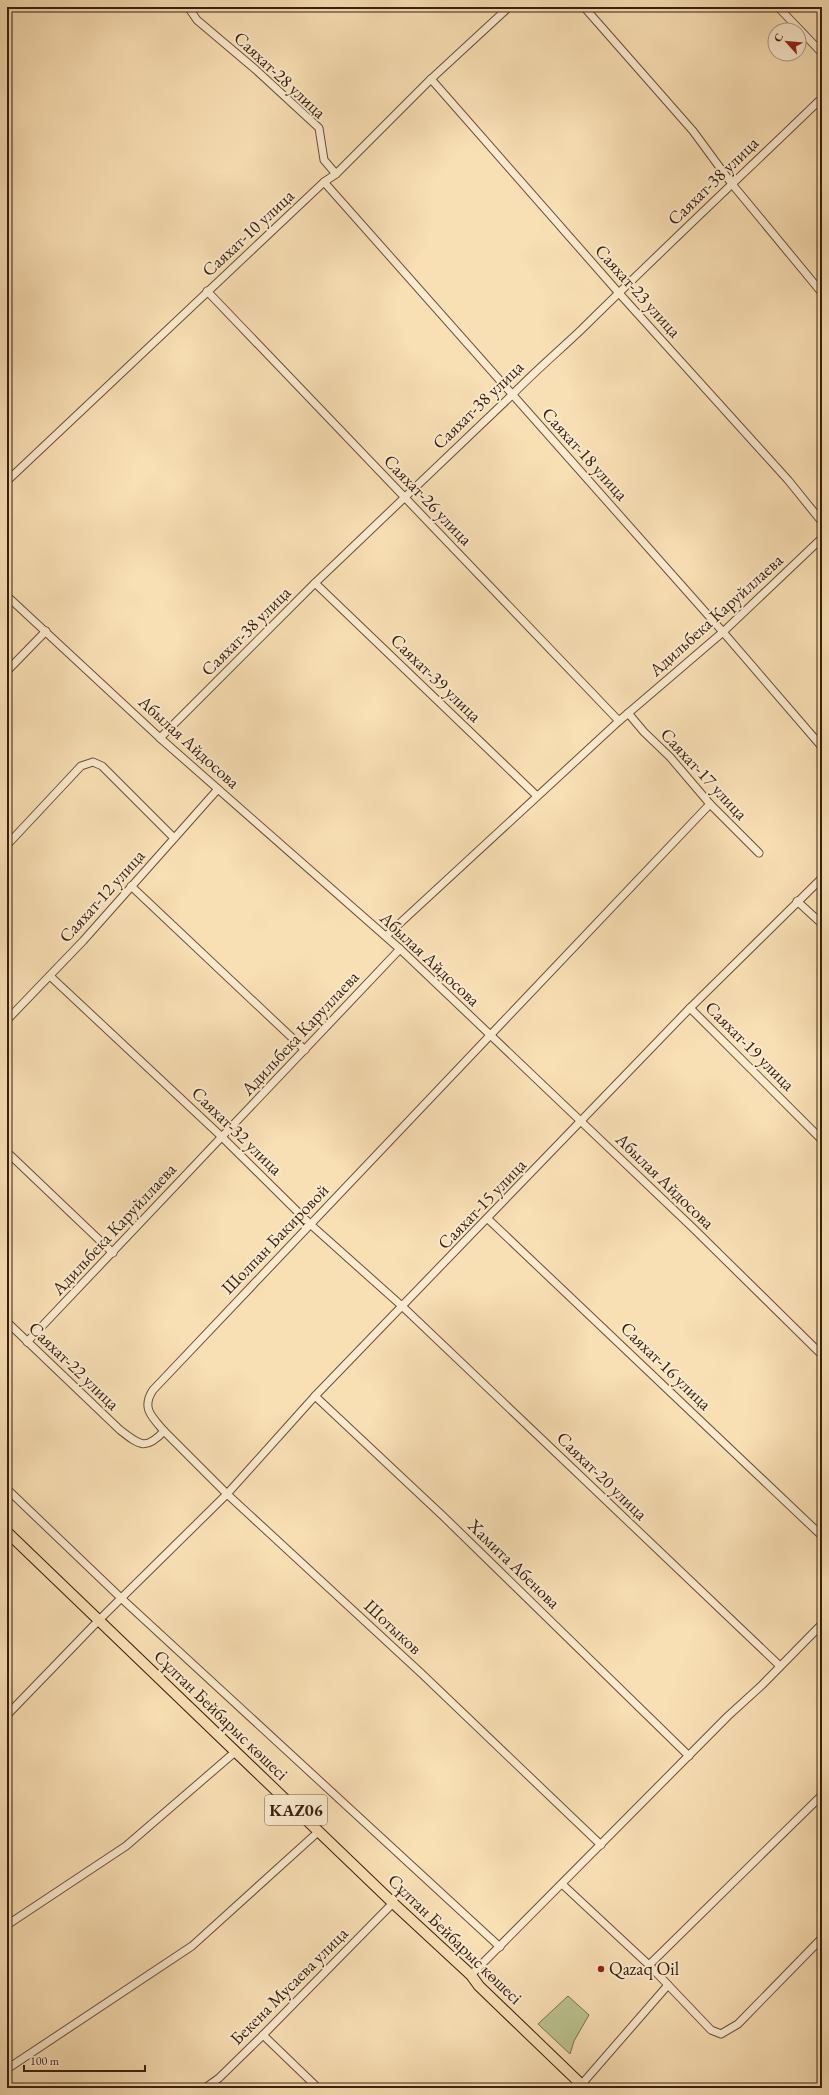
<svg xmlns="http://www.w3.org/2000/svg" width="829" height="2095" font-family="'EB Garamond',serif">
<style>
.green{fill:#bbc28f;stroke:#79704f}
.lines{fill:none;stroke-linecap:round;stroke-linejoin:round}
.street-casing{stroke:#684f38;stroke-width:9}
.primary-casing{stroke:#371f0f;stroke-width:12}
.street{stroke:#fbeace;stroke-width:7}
.primary{stroke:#f9dfb4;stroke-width:10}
.poi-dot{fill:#8f2418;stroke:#fbeace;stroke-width:1.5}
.labels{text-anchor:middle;stroke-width:4;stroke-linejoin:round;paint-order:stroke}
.shield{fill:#fbeace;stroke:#725c48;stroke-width:1}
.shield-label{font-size:17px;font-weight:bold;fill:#371f0f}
.street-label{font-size:18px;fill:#371f0f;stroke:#fbeace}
.poi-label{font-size:18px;fill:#371f0f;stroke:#fbeace;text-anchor:start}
</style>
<rect width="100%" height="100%" fill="#f9dfb4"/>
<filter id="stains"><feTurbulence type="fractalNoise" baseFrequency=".005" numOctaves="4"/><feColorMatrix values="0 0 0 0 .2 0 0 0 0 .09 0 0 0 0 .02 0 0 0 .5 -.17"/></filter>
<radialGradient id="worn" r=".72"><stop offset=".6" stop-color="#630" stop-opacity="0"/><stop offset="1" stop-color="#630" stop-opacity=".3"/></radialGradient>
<path class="green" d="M568,1996L589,2015L574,2041L570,2054L538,2024Z"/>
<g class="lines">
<defs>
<g id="street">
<path d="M188,7L197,20L255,69L319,128L324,160L336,174"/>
<path d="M584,7L693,131L732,184L822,293"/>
<path d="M778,7L822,53"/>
<path d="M431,79L618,292L788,480L822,522"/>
<path d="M324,182L723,632L822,747"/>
<path d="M207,291L619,721L723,632L822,538"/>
<path d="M7,481L324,182L336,174L431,79L509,7"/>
<path d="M315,583L536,795"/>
<path d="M7,596L160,738L400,949L693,1228L822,1355"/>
<path d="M7,671L46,631"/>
<path d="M628,713L644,732L670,757L710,804L759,853"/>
<path d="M160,738L315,583L512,395C535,371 559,351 582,329C661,251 742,175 822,98"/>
<path d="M7,845L81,766L93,762L102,766L174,838"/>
<path d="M131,886L305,1050"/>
<path d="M797,901L822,924"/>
<path d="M386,936L619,721"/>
<path d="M50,976L222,1137L310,1224L403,1307L780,1666"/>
<path d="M690,1008L822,1140"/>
<path d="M7,1020L83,941L218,789"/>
<path d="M7,1152L113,1253"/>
<path d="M488,1219L822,1536"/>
<path d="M7,1322L120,1430C139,1445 146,1451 164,1431C152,1417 141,1408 153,1390L710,804"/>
<path d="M27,1342L400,949"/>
<path d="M315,1396L444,1517L689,1756"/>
<path d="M164,1431L227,1494L421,1673L601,1845"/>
<path d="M7,1489L121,1598L500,1947"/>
<path d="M7,1715L99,1620L227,1494L315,1396L690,1008L822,878"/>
<path d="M562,1884L649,1965L711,2030L721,2034L738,2024L822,1938"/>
<path d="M7,1925L126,1846L235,1752"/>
<path d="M649,1965L822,1795"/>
<path d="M471,1975L728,1716L762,1685L822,1624"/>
<path d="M263,2035L318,2088"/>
<path d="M7,2069L192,1946L318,1832"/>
<path d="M581,2085L668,1985"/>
<path d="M205,2088L219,2078L263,2035L393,1903"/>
</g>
<path id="primary" d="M7,1532L393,1903L471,1975L479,1986L585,2088"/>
</defs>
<use href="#street" class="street-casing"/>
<use href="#primary" class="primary-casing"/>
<use href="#street" class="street"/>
<use href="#primary" class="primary"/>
</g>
<circle class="poi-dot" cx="601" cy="1969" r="4"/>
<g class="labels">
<rect class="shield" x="265" y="1795" width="62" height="30" rx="3"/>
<g class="shield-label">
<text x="296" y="1816">KAZ06</text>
</g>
<g class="street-label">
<text transform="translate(280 75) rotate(43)" y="6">Саяхат-28 улица</text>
<text transform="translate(713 181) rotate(-44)" y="6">Саяхат-38 улица</text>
<text transform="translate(248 233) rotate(-43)" y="6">Саяхат-10 улица</text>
<text transform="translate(638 291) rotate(48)" y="6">Саяхат-23 улица</text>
<text transform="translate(478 405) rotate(-44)" y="6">Саяхат-38 улица</text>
<text transform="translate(585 454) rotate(48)" y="6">Саяхат-18 улица</text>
<text transform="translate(428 500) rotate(46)" y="6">Саяхат-26 улица</text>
<text transform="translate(716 615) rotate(-42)" y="6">Адильбека Каруйллаева</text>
<text transform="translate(246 631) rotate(-45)" y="6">Саяхат-38 улица</text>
<text transform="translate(436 678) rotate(44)" y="6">Саяхат-39 улица</text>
<text transform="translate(189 742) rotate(42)" y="6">Абылая Айдосова</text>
<text transform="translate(704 774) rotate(47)" y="6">Саяхат-17 улица</text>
<text transform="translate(102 896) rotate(-48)" y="6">Саяхат-12 улица</text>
<text transform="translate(430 959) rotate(43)" y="6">Абылая Айдосова</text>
<text transform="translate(300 1033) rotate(-47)" y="6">Адильбека Каруллаева</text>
<text transform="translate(750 1046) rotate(45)" y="6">Саяхат-19 улица</text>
<text transform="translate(237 1131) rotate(44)" y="6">Саяхат-32 улица</text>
<text transform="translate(665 1181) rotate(44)" y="6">Абылая Айдосова</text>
<text transform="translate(482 1204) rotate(-46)" y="6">Саяхат-15 улица</text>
<text transform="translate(114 1229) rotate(-47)" y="6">Адильбека Каруйллаева</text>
<text transform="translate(275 1239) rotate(-46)" y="6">Шолпан Бакировой</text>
<text transform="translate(74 1366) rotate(44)" y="6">Саяхат-22 улица</text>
<text transform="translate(666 1366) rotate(44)" y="6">Саяхат-16 улица</text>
<text transform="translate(602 1476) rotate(44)" y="6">Саяхат-20 улица</text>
<text transform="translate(514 1564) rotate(44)" y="6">Хамита Абенова</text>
<text transform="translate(393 1627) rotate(43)" y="6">Шотыков</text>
<text transform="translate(221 1715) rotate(44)" y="6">Сұлтан Бейбарыс көшесі</text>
<text transform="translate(455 1939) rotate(44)" y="6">Сұлтан Бейбарыс көшесі</text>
<text transform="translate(289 1986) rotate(-45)" y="6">Бекена Мусаева улица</text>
</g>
<g class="poi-label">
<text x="609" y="1975">Qazaq Oil</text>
</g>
</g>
<rect width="829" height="2095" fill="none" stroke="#f9dfb4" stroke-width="24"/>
<rect x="8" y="8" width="813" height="2079" fill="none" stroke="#371f0f" stroke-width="2"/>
<rect x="12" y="12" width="805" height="2071" fill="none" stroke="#371f0f"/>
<g transform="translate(787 42) rotate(297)"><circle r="19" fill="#fbeace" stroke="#ad9982"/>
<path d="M0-3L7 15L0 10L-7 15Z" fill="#8f2418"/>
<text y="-6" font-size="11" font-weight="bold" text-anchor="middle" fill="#371f0f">С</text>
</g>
<path d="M24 2065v6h121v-6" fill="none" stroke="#371f0f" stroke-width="2"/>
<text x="30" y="2065" font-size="12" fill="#371f0f" stroke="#fbeace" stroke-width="3" paint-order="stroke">100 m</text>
<rect width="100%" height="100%" filter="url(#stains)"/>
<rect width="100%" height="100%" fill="url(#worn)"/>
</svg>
